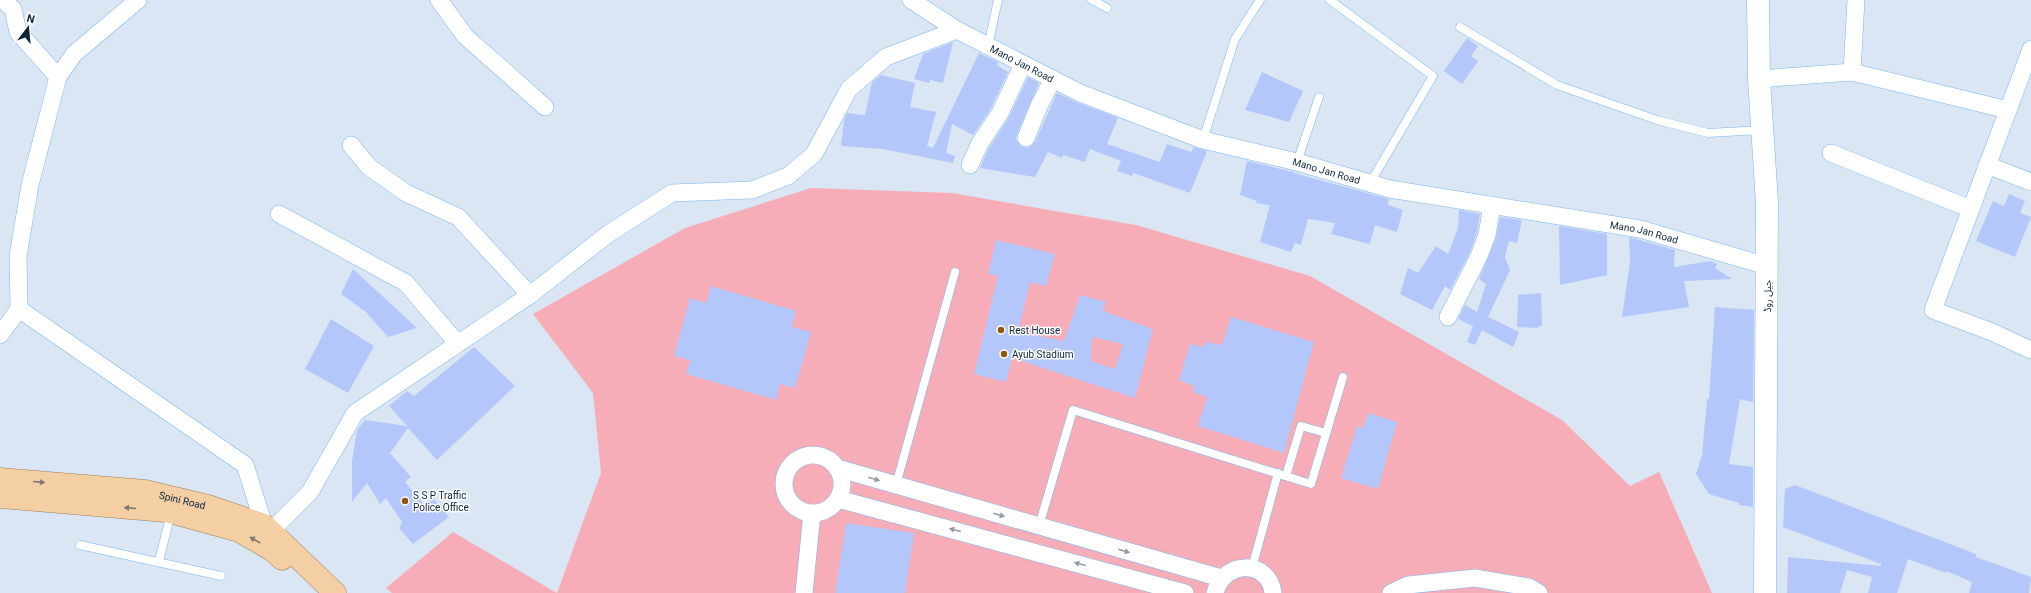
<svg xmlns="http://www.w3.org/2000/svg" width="2031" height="593" font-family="Roboto,'Noto Sans Arabic',sans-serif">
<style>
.green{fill:#f7adb8}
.building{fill:#b4c7fb;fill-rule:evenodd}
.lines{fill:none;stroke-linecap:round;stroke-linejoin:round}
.lane-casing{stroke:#78b5f1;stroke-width:9}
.street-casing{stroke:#78b5f1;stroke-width:18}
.secondary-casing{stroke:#78b5f1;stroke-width:23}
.primary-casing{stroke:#9d7e58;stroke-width:23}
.lane{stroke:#fff;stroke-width:8}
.street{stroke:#fff;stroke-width:17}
.secondary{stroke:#fff;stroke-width:22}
.primary{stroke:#f4cfa4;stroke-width:22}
.oneway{fill:#919ca7}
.oneway2{fill:#7f7970}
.poi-dot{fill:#8d5909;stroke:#fff;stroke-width:1.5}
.labels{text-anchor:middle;stroke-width:3;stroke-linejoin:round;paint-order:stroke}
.street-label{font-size:10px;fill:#0a233b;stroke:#fff}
.poi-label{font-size:10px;fill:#0a233b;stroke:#fff;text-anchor:start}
</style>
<rect width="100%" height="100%" fill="#dae6f3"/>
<path class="green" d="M811,188L952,193L1136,225L1310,276L1562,420L1630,486L1659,472L1712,593H392L386,588L453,532L557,593L601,473L593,393L533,314L685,228Z"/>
<g class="building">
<path d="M1467,38L1478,46L1471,56L1478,61L1462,84L1444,71Z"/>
<path d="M953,42L943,83L930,80L929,83L914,79L923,54Z"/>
<path d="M979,53L998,62L997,65L1008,72L991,108L973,135L952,124L946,153L955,156L953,163L883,149L841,146L844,120L847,113L865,115L872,82L881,75L915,83L910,107L936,112L927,146L933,148Z"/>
<path d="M1262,72L1303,91L1289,122L1245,110Z"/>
<path d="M1028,77L1039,83L1017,134L1016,140L1022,147L1028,148L1035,142L1057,93L1076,102L1118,118L1107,144L1160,162L1167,144L1191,152L1194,147L1207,151L1190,193L1133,173L1132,176L1117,171L1121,161L1090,149L1085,162L1063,155L1062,158L1048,152L1035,177L980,168L989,148L1009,117Z"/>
<path d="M1247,161L1294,172V173L1389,199L1388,205L1403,210L1397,232L1375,225L1370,244L1331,234L1335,223L1308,219L1301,245L1295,243L1291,252L1260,242L1270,205L1256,203L1257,201L1240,195Z"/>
<path d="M2009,194L2025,201L2020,213L2031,217L2015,257L1976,241L1993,201L2004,206Z"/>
<path d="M1459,210L1480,214L1477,232L1470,252L1450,290L1445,286L1432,310L1400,294L1408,268L1418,273L1436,246L1448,254L1458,228Z"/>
<path d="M1500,217L1522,220L1517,243L1509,241L1505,257L1510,270L1488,317L1519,332L1513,347L1482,330L1475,345L1467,342L1473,326L1458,319L1465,305L1477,312L1486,284L1479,279L1496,238Z"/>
<path d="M1559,226L1607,234V275L1560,285Z"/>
<path d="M1629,237L1675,250L1674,267L1710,261L1717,264L1715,268L1732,279L1684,281L1689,307L1622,317L1630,262Z"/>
<path d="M996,240L1055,254L1046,286L1030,282L1018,332L1064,341L1080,295L1106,302L1103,311L1153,329L1135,398L1012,358L1006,382L974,374L998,276L988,274ZM1092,337L1123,344L1115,369L1091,361Z"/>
<path d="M353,269L417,328L388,337L366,312L341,294Z"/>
<path d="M711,286L796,311L792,327L811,332L795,388L780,384L776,400L686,374L690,360L674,356L690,298L706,303Z"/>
<path d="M1541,293L1542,325L1537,328L1517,327L1518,295Z"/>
<path d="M1715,307L1754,310L1753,402L1740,399L1729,464L1753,467V507L1739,505V503L1709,494L1696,474L1702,455L1707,399H1709Z"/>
<path d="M1231,317L1314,342L1284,453L1198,426L1207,397L1193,392L1194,386L1179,380L1190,344L1203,347L1205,342L1222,345Z"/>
<path d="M331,319L374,346L348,393L305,369Z"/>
<path d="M474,347L515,386L437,460L408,428L390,453L411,477L405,482L425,506L433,498L449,517L413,544L399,528L402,522L386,498L380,504L367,483L352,502V461L357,430L365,420L407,426L389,406L407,391L414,396Z"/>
<path d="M1368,413L1397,422L1378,489L1341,478L1357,426L1363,428Z"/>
<path d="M1795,485L1976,554V557L2031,577L2029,593H1969L1972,582L1946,571V573L1908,559L1897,593H1868L1872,577L1847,570L1840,593H1787L1788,557L1881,566V564L1783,527L1785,489Z"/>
<path d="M846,523L914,533L905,593H835Z"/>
</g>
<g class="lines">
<defs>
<g id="lane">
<path d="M1092,0L1107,8"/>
<path d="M1330,0L1433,76L1370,183"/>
<path d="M1460,27L1557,85L1657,120L1708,133L1761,130"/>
<path d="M988,46L998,0"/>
<path d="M1203,140L1235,39L1260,0"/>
<path d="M1297,162L1319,97"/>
<path d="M1286,476L1301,426L1326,433"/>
<path d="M896,485L955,272"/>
<path d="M1039,526L1073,410L1311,484L1343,377"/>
<path d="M80,545L221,576"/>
<path d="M159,561L171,513"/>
<path d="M1252,568L1278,473"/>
</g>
<g id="street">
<path d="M3,0L13,9L18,32L58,77"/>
<path d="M138,0L74,54L58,77L30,185L18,256L19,309L245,465L264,525"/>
<path d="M439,0L465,36L545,107"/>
<path id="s1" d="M911,0L957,30L1080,93L1203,140L1297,162L1390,189L1640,229L1767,266"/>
<path d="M2031,49L1933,310L1992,332L2031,350"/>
<path d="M1852,72L1856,0"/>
<path d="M1759,79L1852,72L2008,110"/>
<path d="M1026,138L1039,106L1053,79"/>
<path d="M351,145L369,167L406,193L458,217L530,295"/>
<path d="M1831,153L1971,209"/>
<path d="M970,165L980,143L1000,113L1023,64"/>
<path d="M1987,165L2031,182"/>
<path d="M279,214L406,283L457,343"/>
<path d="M1448,317L1479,256L1487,235L1492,205"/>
<path d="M0,335L19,309"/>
<circle cx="813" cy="484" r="29"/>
<path d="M837,468L1221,578"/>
<path d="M838,499L1185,593"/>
<path d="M270,532L310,492L355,413L530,295L608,234L672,193L752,190L788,176L814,154L849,89L886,57L957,30"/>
<path d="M804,593L812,513"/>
<path d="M1215,593C1223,560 1269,559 1273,593"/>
<path d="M1391,593L1408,585L1475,578L1529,587L1539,593"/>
</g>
<path id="secondary" d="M1758,0L1759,79L1767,203L1765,593"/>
<g id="primary">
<path id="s2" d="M0,479L145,491L208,506L264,525L335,593"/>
<path d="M0,497L166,511L239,531L272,550L282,559"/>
</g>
</defs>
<use href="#lane" class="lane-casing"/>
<use href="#street" class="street-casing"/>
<use href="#secondary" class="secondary-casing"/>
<use href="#primary" class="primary-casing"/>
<use href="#lane" class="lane"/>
<use href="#street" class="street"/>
<use href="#secondary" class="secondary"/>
<use href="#primary" class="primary"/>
</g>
<defs><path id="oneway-solid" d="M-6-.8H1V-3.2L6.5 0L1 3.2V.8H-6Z"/></defs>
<g class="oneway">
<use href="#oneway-solid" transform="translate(874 479) rotate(16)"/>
<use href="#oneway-solid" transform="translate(999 515) rotate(16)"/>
<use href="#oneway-solid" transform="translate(955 530) rotate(-165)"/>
<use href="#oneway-solid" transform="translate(1124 551) rotate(16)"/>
<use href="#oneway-solid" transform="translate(1080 564) rotate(-165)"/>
</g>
<g class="oneway2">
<use href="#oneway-solid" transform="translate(39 482) rotate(5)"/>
<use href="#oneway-solid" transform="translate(130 508) rotate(-175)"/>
<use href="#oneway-solid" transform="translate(255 540) rotate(-150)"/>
</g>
<g class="poi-dot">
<circle cx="1001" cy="330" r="4"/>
<circle cx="1004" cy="354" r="4"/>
<circle cx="405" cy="501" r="4"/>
</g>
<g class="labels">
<g class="street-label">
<text dy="4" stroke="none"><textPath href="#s1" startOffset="128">Mano Jan Road</textPath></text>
<text dy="4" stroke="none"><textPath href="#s1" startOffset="452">Mano Jan Road</textPath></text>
<text dy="4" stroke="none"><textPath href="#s1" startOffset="776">Mano Jan Road</textPath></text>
<text transform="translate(1767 296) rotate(-90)" y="4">جیل روڈ</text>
<text dy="4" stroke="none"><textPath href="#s2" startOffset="184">Spini Road</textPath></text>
</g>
<g class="poi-label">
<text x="1009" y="334">Rest House</text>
<text x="1012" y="358">Ayub Stadium</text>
<text x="413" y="499">S S P Traffic<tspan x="413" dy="12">Police Office</tspan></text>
</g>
</g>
<g transform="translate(28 28) rotate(16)" stroke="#ffffff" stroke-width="3" paint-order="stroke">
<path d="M0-3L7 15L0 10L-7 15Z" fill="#0a233b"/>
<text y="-6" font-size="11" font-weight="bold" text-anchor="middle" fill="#0a233b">N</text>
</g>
</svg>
